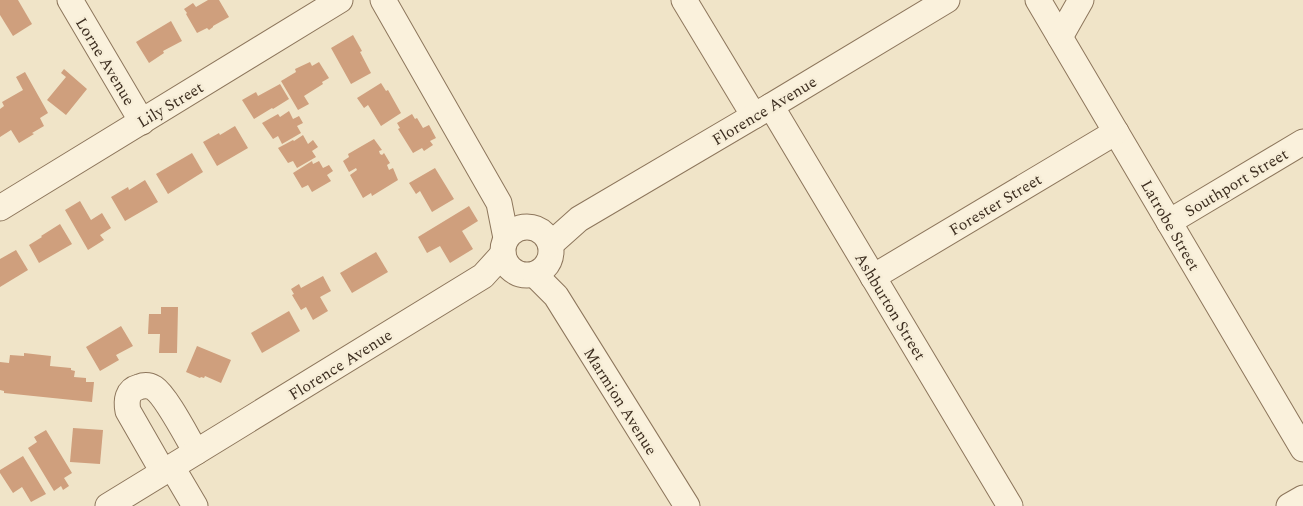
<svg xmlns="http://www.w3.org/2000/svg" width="1303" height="506" font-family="Spectral,serif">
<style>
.building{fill:#cf9f7d}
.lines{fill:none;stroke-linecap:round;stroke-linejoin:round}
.minor-casing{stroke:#8d765c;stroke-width:27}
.minor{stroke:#faf1dc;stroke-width:25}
.labels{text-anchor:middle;stroke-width:5;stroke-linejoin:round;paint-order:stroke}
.street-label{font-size:16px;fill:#3d2e20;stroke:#f7eed8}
</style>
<rect width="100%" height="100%" fill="#f0e4c8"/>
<g class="building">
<path d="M0,0H18L32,24L13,36L0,15Z"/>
<path d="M208,0H219L229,17L213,26V27L209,30L207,28L197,33L186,14L187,13L184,9L193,3L196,7Z"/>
<path d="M171,21L182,41L163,51L164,53L149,63L136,42Z"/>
<path d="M353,35L362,51L360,52L371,73L351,84L331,48Z"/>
<path d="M310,62L312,66L319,62L329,78L322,82L323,84L304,96L309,104L298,110L281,81L296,72L295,69Z"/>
<path d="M64,69L87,89L66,115L47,100L66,77L61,73Z"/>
<path d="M25,72L48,113L40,118L44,126L32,133L34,134L19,143L11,130L0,137V109L4,106L2,102L23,90L16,77Z"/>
<path d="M381,83L386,91L388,90L401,113L381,126L368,105L364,108L357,98Z"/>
<path d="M280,84L289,99L273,109L272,108L254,119L242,100L256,92L258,96Z"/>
<path d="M289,111L293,119L299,116L303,123L297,126L301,133L282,144L278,136L273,139L262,123L278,114L280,117Z"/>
<path d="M412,114L415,119L417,118L423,128L429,125L436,138L430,141L433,145L424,151L422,148L413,153L398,129L400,128L397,123Z"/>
<path d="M235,126L248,148L217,166L203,142L219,133L220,135Z"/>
<path d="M303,135L308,144L313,140L318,147L312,151L316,157L297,168L293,161L288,163L278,148L293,140L294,141Z"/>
<path d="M374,139L382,150L379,151L380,154L382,155L384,153L390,163L387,165L389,170L393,168L398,180L372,196L371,193L363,198L350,175L357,170L356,168L349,172L343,161L349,157L348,154Z"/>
<path d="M192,153L203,172L168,194L156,174Z"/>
<path d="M312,161L313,164L319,161L323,168L329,165L333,171L327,175L331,181L312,192L308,185L302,188L293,173Z"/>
<path d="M435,168L454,199L432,212L420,191L416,194L409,183Z"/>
<path d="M145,180L158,202L125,221L111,197L128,187L129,190Z"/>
<path d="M80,201L91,220L102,213L111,228L100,235L104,240L88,250L65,210Z"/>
<path d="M469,206L478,221L462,231L473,249L450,263L440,246L427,253L418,237Z"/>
<path d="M60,224L72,244L39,263L29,245L42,237L41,236Z"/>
<path d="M16,250L28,270L0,287V259Z"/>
<path d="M376,252L388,272L352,293L340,273Z"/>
<path d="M323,276L331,291L320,297L328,311L313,320L306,307L301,310L292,295L294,294L291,289L299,284L301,288Z"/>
<path d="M161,307H178L177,353H159L160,334H148L149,314H161Z"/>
<path d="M289,311L300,331L262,353L251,333Z"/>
<path d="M121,326L133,346L116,355L119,360L100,371L86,347Z"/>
<path d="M197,346L231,360L221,383L205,376L204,378L201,377L200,378L186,372Z"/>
<path d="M24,353L51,356L50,366L71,368V370L75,371L74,377L86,378V382H94L92,402L4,393V391L0,390V362L9,363L10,355L24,356Z"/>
<path d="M73,428L103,430L100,464L70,462Z"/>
<path d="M46,430L72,473L64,478L69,486L63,490L61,486L54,491L28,448L37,442L34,437Z"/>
<path d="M23,456L46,494L31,502L22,487L13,493L0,473V470Z"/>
</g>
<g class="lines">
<defs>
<g id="minor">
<path d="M70,0L142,122"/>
<path d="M383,0L499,203L506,238"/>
<path d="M684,0L754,116"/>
<path d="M1038,0L1303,449"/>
<path d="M1060,37L1081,0"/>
<path d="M771,106L1010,506"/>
<path d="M0,208L340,0"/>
<path d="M1169,222L1303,142"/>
<circle cx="527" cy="251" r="24"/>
<path d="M551,244L579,219L771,106L947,0"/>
<path d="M535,275L556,296L687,506"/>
<path d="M873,277L1116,132"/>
<path d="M172,467L195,506"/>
<path d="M163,472L128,411C126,401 127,390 139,387C144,385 149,385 154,388C166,396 187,437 196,452"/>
<path d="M108,506L483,276L503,254"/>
<path d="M1289,506L1303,498"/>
</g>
</defs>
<use href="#minor" class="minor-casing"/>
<use href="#minor" class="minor"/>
</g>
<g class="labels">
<g class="street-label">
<text transform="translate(106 61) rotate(59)" y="6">Lorne Avenue</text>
<text transform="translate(170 104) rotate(-31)" y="6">Lily Street</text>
<text transform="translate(764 110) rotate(-31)" y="6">Florence Avenue</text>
<text transform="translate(1236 182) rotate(-31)" y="6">Southport Street</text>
<text transform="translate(995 204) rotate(-31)" y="6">Forester Street</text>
<text transform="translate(1171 225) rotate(60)" y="6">Latrobe Street</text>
<text transform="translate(891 306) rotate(59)" y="6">Ashburton Street</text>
<text transform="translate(340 364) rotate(-32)" y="6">Florence Avenue</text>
<text transform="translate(621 401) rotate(58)" y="6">Marmion Avenue</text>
</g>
</g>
</svg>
